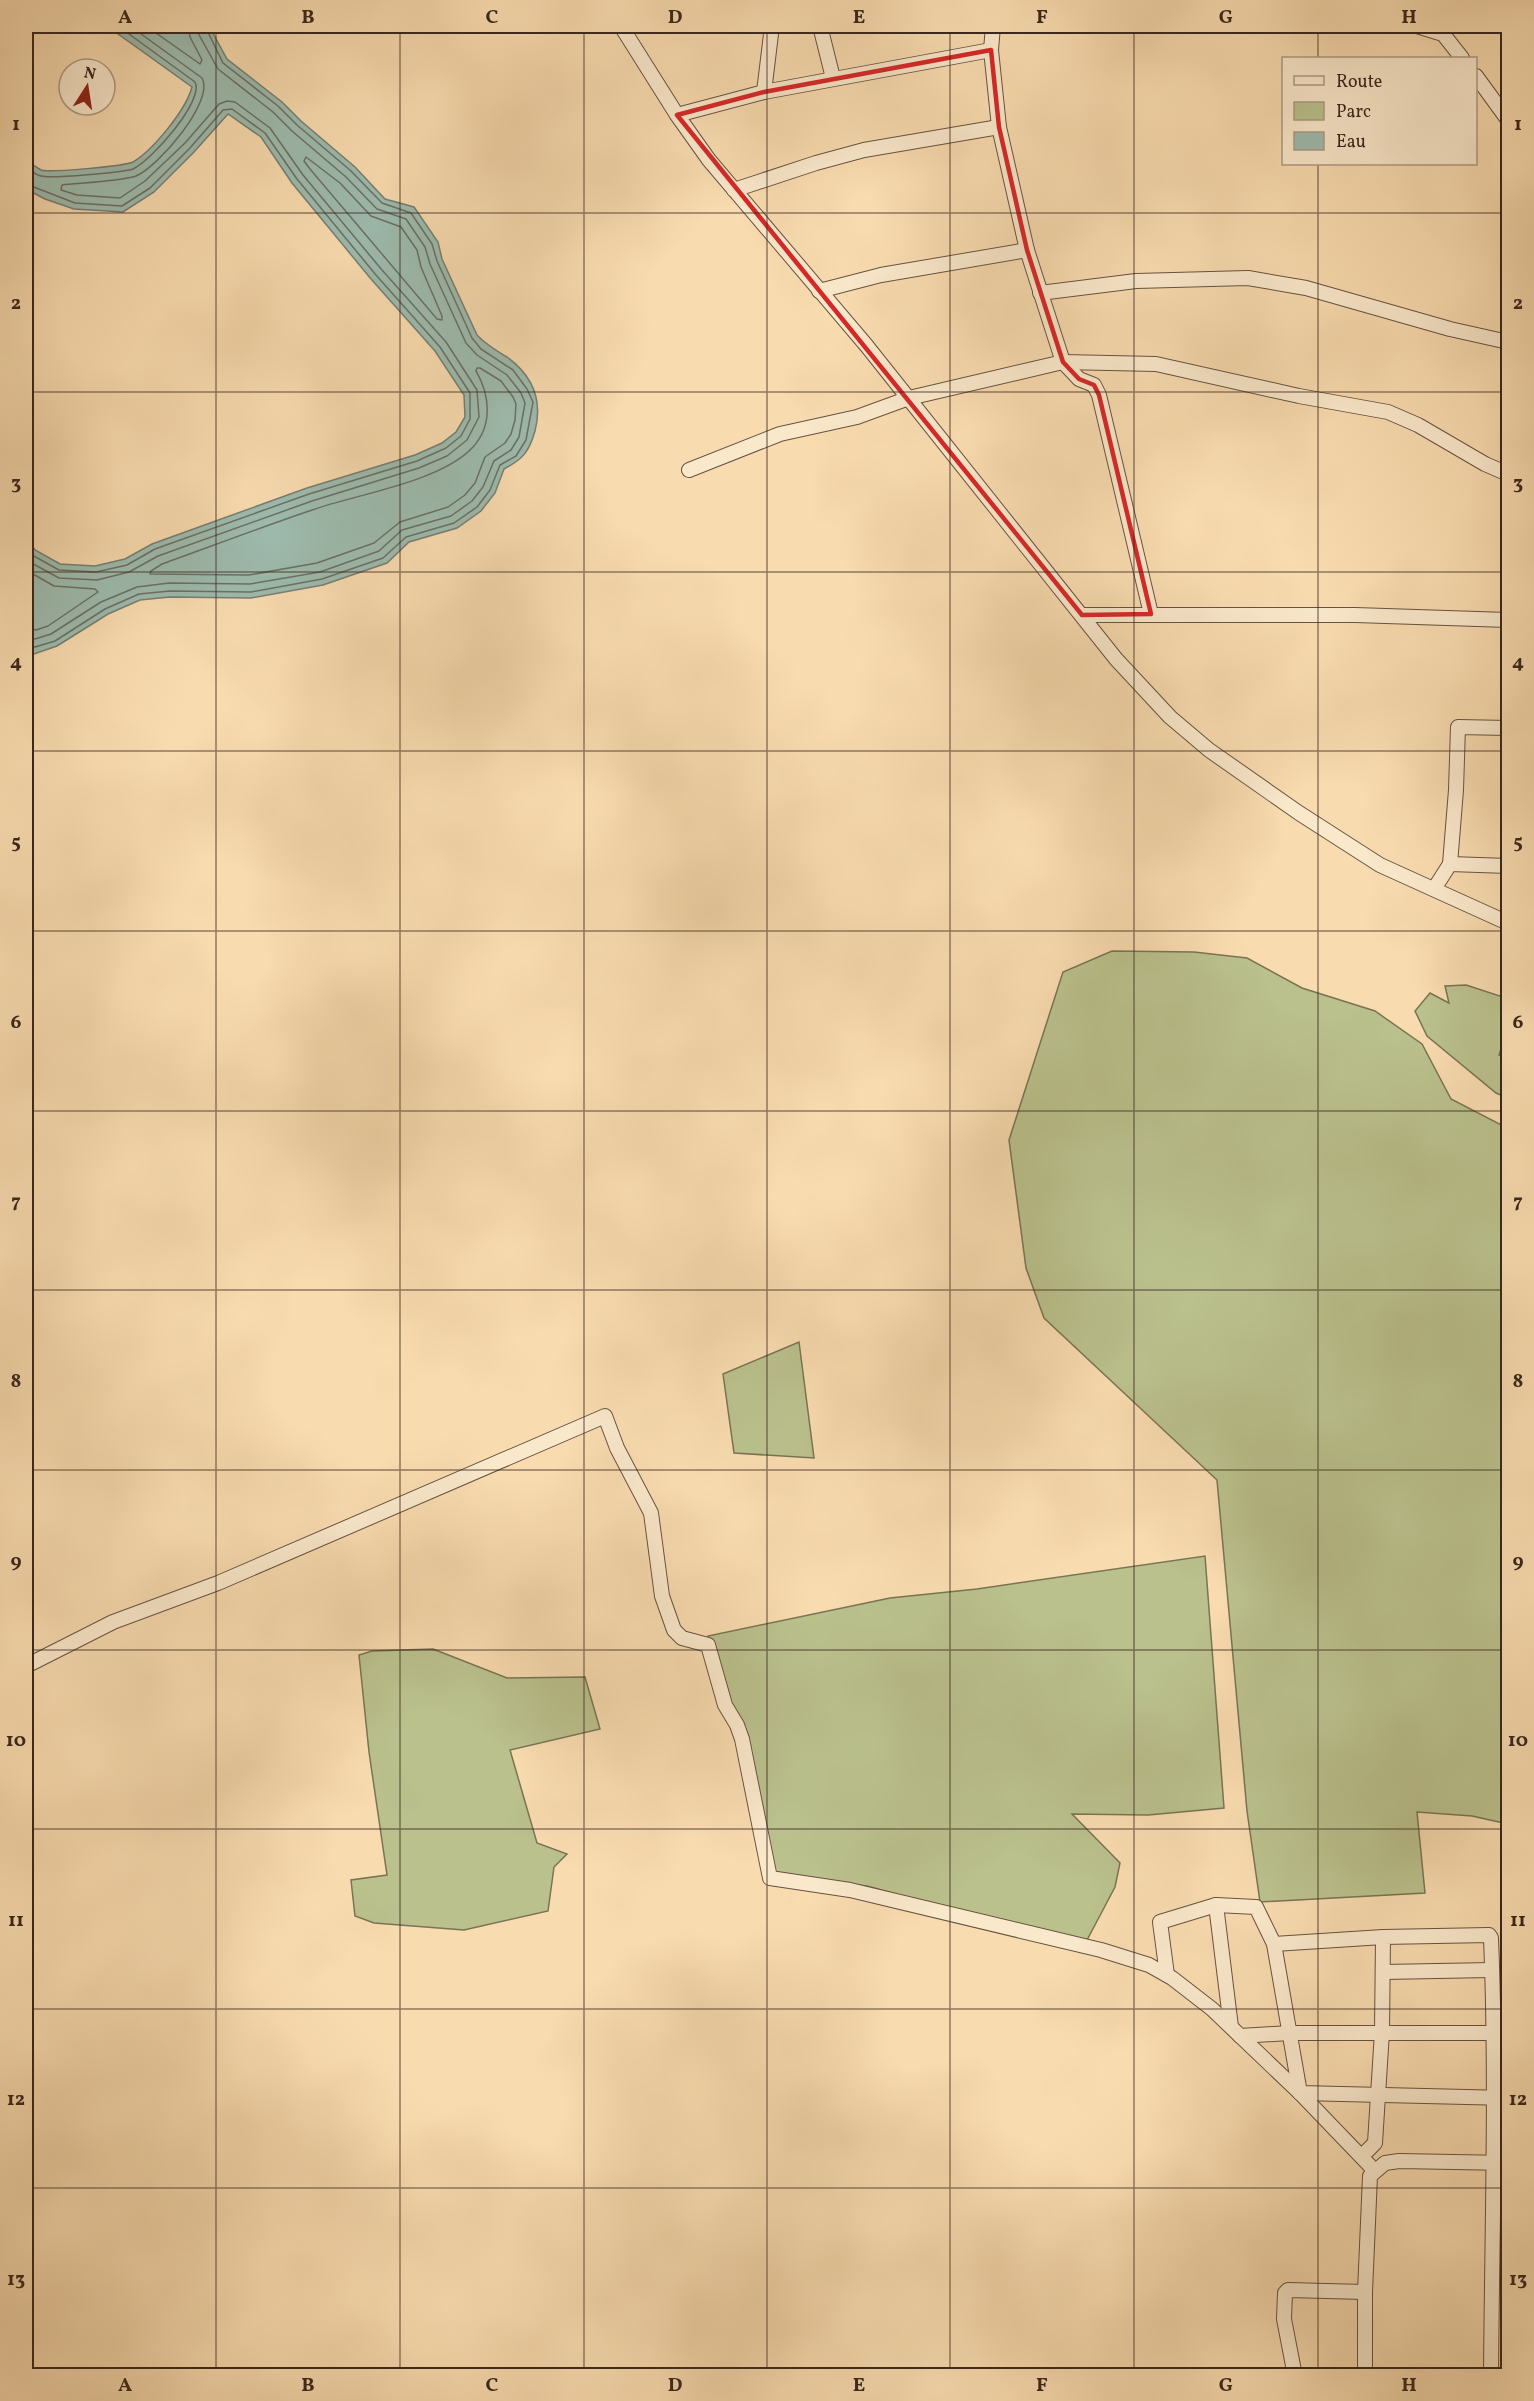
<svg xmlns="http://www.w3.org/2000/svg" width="1534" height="2401" font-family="Vollkorn,serif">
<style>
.green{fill:#bac18d;stroke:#797454;stroke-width:1.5}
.water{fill:#9dbbae;stroke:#757f74;stroke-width:1.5}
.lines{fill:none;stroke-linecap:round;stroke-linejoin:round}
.shore{stroke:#6a7065;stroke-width:1.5}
.minor-casing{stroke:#685341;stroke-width:16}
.minor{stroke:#fae8cb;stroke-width:14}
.marked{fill:none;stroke:#d62828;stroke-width:4.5;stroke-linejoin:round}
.grid{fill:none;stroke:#38261c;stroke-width:1.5;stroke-opacity:0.55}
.neatline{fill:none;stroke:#38261c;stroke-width:2}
.grid-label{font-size:20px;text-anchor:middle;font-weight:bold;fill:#38261c}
</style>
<rect width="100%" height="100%" fill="#f8dbaf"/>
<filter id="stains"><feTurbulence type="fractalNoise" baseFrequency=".00333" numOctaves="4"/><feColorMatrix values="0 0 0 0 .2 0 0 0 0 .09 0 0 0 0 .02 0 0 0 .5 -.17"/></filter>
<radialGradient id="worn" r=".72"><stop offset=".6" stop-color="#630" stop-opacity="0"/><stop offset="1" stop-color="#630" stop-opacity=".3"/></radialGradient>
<g class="green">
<path d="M1112,951L1194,952L1247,958L1302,988L1375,1011L1422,1044L1451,1099L1505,1127L1508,1125V1824L1472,1816L1417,1812L1425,1893L1260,1902L1247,1811L1217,1480L1044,1318L1026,1268L1009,1140L1063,972Z"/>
<path d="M1466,985L1503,997L1508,1027L1499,1055L1508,1058V1098L1496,1093L1427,1036L1415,1011L1430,993L1449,1003L1445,986Z"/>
<path d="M799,1342L814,1458L734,1453L723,1374Z"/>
<path d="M1205,1556L1224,1808L1148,1815L1072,1814L1120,1863L1115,1887L1086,1942L1037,1933L867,1886L771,1876L708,1636L890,1598L977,1589Z"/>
<path d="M433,1649L507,1678L585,1677L600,1729L510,1750L537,1843L567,1854L554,1867L548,1911L464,1930L374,1923L355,1916L351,1880L387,1875L369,1752L359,1655L372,1651Z"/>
</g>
<path class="water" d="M107,26H209L227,59L282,102L301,121L355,167L385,199L414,207L438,242L442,259L477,335C486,345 496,350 507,357C533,376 543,400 535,431C529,452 523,459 504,469L495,493L481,511L457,528L409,542L387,563L323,585L251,598L170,597L140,600L108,614L57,646L34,654L26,650V537L35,550L60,564L95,566L125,559L152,544L307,488L415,455L442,443L456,432L465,417L464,395L435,351L371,279L292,183L261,137L228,114L194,152L154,192L123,212L74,209L45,199L26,189V159C30,163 36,167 41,170C49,173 125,166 133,162C153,150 186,110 192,87Z"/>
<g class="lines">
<g class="shore">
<path d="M146,26L200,64L202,60L190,37L188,26"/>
<path d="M306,157L340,183L371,216L401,227L417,250L421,267L442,316V320L437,319L310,169L304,161Z"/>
<path d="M26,166C30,170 36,175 41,176C51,179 124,172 133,169C151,161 205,100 195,82L118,26"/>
<path d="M26,184L75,203L122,206L150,188L190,148L223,110L232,109L265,133L297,179L376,275L440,347L470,393V419L461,436L446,448L417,461L309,494L155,549L127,565L96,572L59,570L32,555L26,547"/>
<path d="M477,368H480L501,381L513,397L516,404L515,420L511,434L505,443L485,457L475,483L465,495L448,507L400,522L374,543L317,563L249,575L150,574L151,571L162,564C212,546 262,527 312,510C357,494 441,482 473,447C493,425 490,395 476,371Z"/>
<path d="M26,560L59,578L97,580L129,572L158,556L312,501L419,468L447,456L467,440L479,417L477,390L446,342L382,270L303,175L270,128L235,102L227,101L219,104L185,143L145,181L120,198L77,195L61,190L62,185C80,183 122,181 136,176C158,167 215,101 202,78L130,26"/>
<path d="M26,570L54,586L95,589L98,592L48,626L36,630L26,628"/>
<path d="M26,637L35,639L51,634L101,602L137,587L169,583L250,584L320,572L379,551L402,530L451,516L472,501L483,487L494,461L511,450L519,437L525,403L521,393L507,375L477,355L466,343L430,264L425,247L406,219L377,209L346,177L292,131L273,112L218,69L198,33L197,26"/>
<path d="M26,645L35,647L55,641L105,609L139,594L170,591L251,592L322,579L383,558L406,537L454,523L477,507L490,490L500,465L516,456L526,440L533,402L527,389L513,370L481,349L472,338L437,261L432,244L411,213L382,203L351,171L297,125L278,106L223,63L205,26"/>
</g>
<defs>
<g id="minor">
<path d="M621,26L677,115L709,160L866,345L1116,659L1170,717L1209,750L1299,813L1380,865L1508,923"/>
<path d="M820,26L833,78"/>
<path d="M993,26L991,50L999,127L1027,250L1063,362L1079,379L1094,385L1099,395L1151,614"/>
<path d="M1417,26L1443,34L1462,58"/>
<path d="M1476,76L1508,120"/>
<path d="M764,92L772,26"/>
<path d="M677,115L764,92L991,50"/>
<path d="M734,190L816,163L864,150L999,127"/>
<path d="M819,291L881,275L1027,250"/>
<path d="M1040,293L1136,281L1248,278L1306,288L1450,329L1508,342"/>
<path d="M689,470L780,434L857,417L909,398L1063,362L1156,364L1299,396L1388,412L1418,425L1485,464L1508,474"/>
<path d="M1082,615H1355L1508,620"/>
<path d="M1450,864L1456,790L1458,727L1508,728"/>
<path d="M1434,889L1450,864L1508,866"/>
<path d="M26,1666L113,1622L218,1583L605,1416L617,1448L651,1513L662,1596L674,1630L682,1638L708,1645L725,1705L737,1725L742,1739L770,1878L850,1890L1101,1950L1149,1965L1172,1978L1212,2009L1300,2093L1374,2170"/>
<path d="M1216,1905L1231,2027"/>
<path d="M1274,1944L1383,1937"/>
<path d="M1383,1972L1492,1970"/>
<path d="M1167,1975L1160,1922L1216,1905L1256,1907L1274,1944L1300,2093L1508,2098"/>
<path d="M1240,2036L1290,2033H1508"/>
<path d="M1362,2156L1375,2143L1382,2032L1383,1937L1489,1935L1491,1938C1497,2084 1492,2230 1491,2376"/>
<path d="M1295,2376L1284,2319L1285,2293L1288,2290L1365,2292"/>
<path d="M1365,2376V2292L1370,2176L1385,2163L1399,2161L1508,2163"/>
</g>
</defs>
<use href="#minor" class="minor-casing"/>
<use href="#minor" class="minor"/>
</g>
<path class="marked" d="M991,50L999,127L1027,250L1063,362L1079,379L1094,385L1099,395L1151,614L1082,615L677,115L764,92Z"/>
<path class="grid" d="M216,26V2376M400,26V2376M584,26V2376M767,26V2376M950,26V2376M1134,26V2376M1318,26V58M1318,164V2376M26,213H1508M26,392H1508M26,572H1508M26,751H1508M26,931H1508M26,1111H1508M26,1290H1508M26,1470H1508M26,1650H1508M26,1829H1508M26,2009H1508M26,2188H1508"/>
<rect width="1534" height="2401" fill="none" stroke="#f8dbaf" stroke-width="66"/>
<rect x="1282" y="57" width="195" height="108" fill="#fae8cb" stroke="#ac9a85" stroke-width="1.5"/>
<rect x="1294" y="76" width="30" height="9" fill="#fae8cb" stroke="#ac9a85" stroke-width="1.5"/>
<text x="1336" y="87" font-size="18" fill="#38261c">Route</text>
<rect x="1294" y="102" width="30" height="18" fill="#bac18d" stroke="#ac9a85" stroke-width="1.5"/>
<text x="1336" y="117" font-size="18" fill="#38261c">Parc</text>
<rect x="1294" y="132" width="30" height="18" fill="#9dbbae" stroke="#ac9a85" stroke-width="1.5"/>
<text x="1336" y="147" font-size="18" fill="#38261c">Eau</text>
<g transform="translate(87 87) rotate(12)"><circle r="28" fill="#fae8cb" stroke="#ac9a85" stroke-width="1.5"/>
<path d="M0-4.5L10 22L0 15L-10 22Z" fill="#8f2418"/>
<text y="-9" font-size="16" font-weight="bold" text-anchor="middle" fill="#38261c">N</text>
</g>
<rect x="33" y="33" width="1468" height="2335" class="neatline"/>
<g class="grid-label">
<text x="125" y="23">A</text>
<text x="308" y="23">B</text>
<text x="492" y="23">C</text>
<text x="675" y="23">D</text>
<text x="859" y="23">E</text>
<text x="1042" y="23">F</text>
<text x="1226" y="23">G</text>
<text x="1409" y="23">H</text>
<text x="16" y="130">1</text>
<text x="1518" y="130">1</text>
<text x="16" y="309">2</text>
<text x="1518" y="309">2</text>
<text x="16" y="489">3</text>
<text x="1518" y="489">3</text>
<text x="16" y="668">4</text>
<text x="1518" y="668">4</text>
<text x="16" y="848">5</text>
<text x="1518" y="848">5</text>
<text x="16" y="1028">6</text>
<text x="1518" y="1028">6</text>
<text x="16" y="1207">7</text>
<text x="1518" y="1207">7</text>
<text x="16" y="1387">8</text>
<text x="1518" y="1387">8</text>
<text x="16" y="1567">9</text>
<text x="1518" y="1567">9</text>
<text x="16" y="1746">10</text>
<text x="1518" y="1746">10</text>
<text x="16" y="1926">11</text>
<text x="1518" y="1926">11</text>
<text x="16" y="2105">12</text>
<text x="1518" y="2105">12</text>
<text x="16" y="2285">13</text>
<text x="1518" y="2285">13</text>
<text x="125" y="2391">A</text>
<text x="308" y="2391">B</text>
<text x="492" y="2391">C</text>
<text x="675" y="2391">D</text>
<text x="859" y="2391">E</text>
<text x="1042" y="2391">F</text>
<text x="1226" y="2391">G</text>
<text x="1409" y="2391">H</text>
</g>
<rect width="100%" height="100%" filter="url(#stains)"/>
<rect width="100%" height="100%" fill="url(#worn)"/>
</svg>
